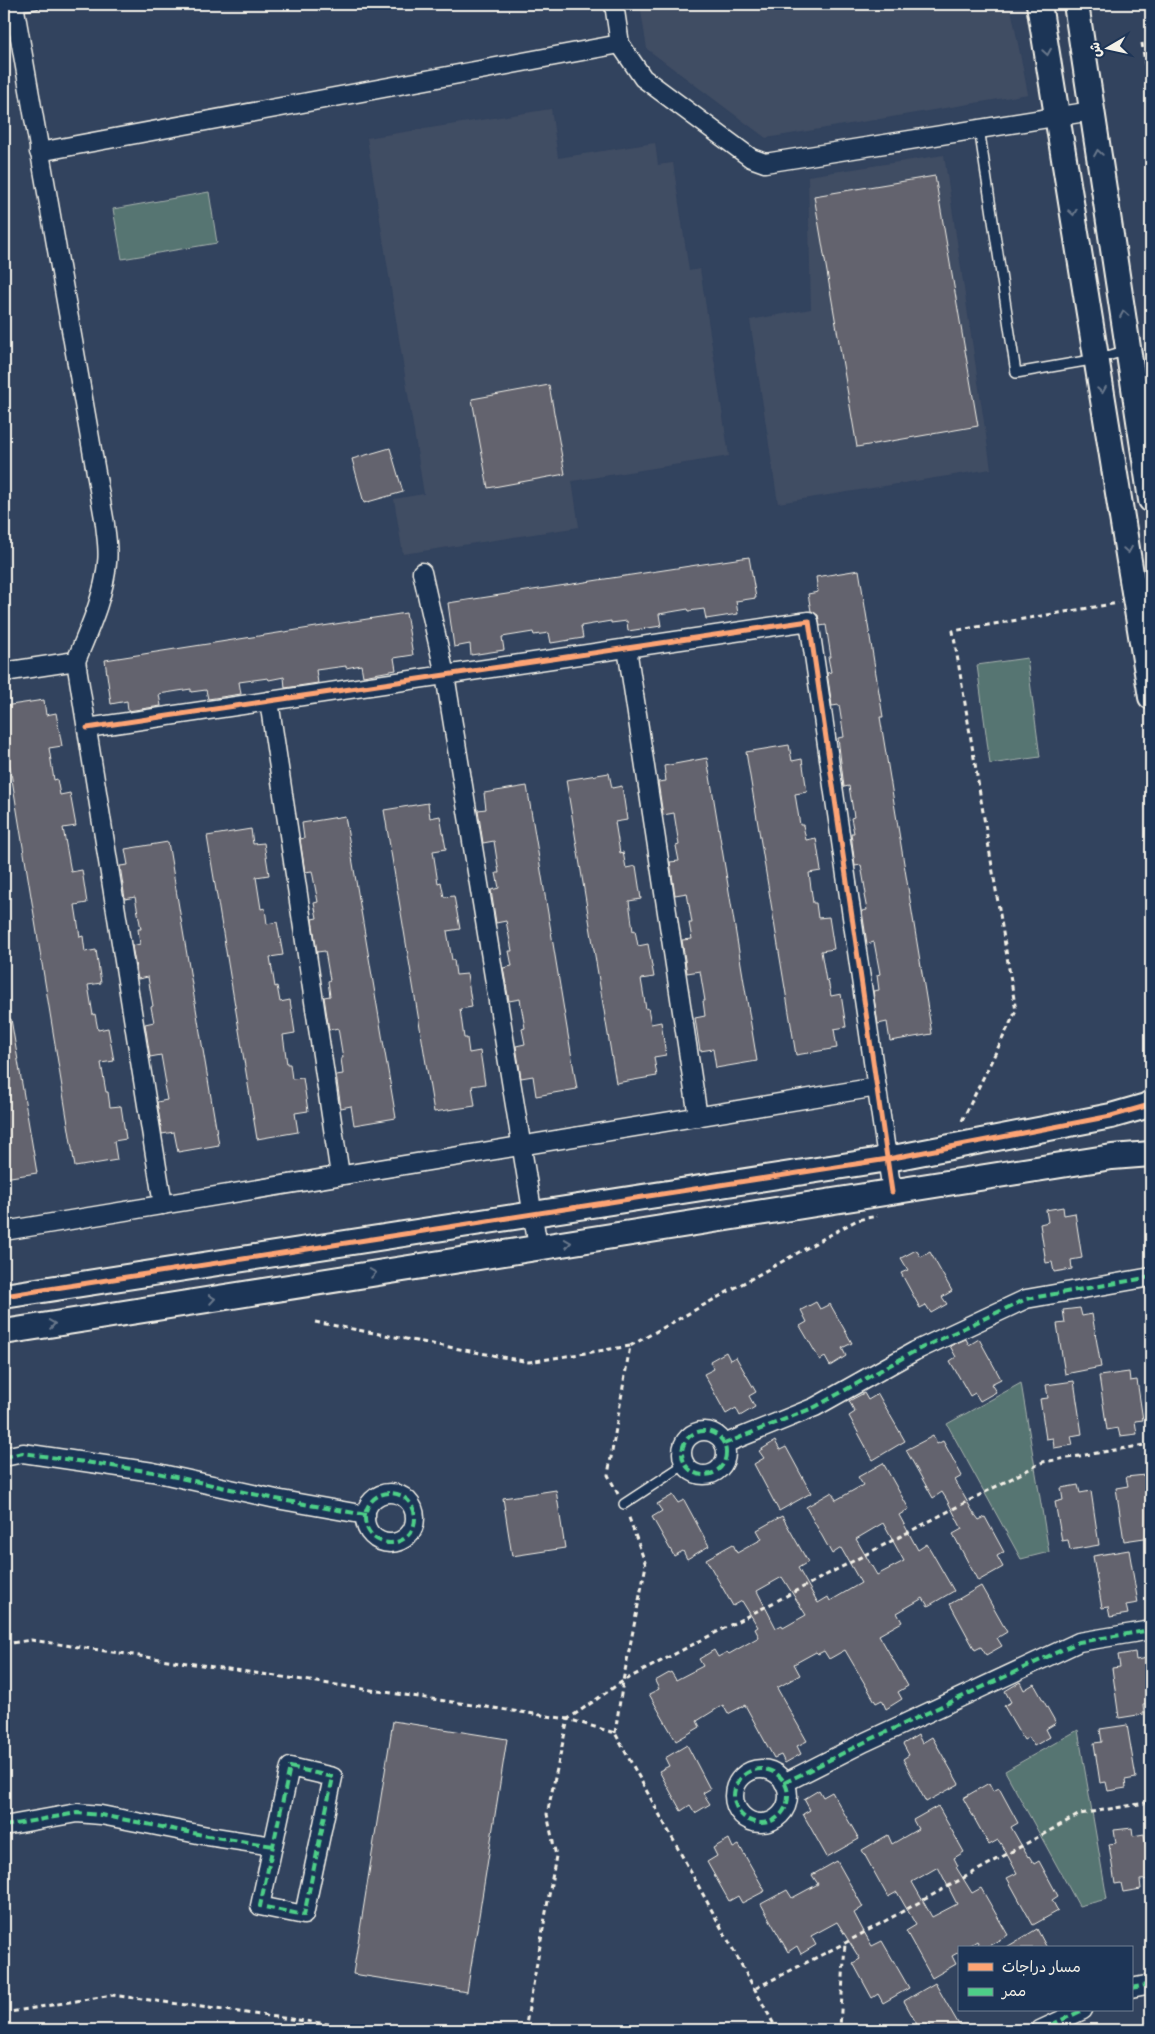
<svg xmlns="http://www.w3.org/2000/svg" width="1155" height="2034" font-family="Dekko,'Playpen Sans Arabic',sans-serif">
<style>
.built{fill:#414d63}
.green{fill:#577472;stroke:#a6b2ad}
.building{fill:#64636e;stroke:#f4f1e8;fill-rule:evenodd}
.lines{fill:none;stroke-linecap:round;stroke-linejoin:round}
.lane-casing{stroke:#f4f1e8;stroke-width:12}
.street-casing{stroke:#f4f1e8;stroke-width:21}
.secondary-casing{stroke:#f4f1e8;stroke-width:28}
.path{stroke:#f4f1e8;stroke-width:3;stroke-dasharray:5 4;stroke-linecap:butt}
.lane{stroke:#1d3557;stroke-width:9}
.street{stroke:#1d3557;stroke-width:18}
.secondary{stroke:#1d3557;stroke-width:24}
.quiet{stroke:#4dcf88;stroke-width:4;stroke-dasharray:8 4;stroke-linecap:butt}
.cycleway-casing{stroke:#1d3557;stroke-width:8}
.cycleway{stroke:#fda474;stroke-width:5}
.oneway{stroke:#68778a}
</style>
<rect width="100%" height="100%" fill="#32435e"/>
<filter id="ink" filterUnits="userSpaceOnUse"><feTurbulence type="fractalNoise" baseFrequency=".02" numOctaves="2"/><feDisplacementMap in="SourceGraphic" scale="10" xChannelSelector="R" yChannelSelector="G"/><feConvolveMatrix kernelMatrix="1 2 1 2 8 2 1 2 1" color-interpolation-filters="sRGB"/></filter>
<g filter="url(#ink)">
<g class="built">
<path d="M640,4H1010L1028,94L766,138L647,49Z"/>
<path d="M551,109L558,158L655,143L658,165L673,163L689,271L700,269L729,456L572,481L579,527L403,554L394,499L424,494L367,138Z"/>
<path d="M944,155L991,469L778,503L750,320L811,309L808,176Z"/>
</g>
<g class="green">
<path d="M209,192L217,243L122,259L113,209Z"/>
<path d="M1027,658L1040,757L990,764L977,665Z"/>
<path d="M1021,1383L1049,1552L1021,1559L947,1424Z"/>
<path d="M1078,1730L1107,1899L1079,1906L1005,1771Z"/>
</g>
<g class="building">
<path d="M935,176L978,426L857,447L814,196Z"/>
<path d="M549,385L565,474L488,488L472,399Z"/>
<path d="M390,448L403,492L364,503L352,459Z"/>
<path d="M749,557L756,598L736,601L738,614L706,619L704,609L689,611L688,609L659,614L661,626L628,631L627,621L611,623V621L581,626L583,638L551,643L549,633L534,635L533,632L502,637L504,650L471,655L470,644L454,647L448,603Z"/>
<path d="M859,570L883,717H880L932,1034L890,1041L887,1022L878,1024L873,991L879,990L877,975L880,974L874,942L867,944L862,911L867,910L864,895L866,894L861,865L855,866L851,833H854L851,818L854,817L849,786L844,787L838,738L844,737L839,705L832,706L827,673L831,672L828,657H831L826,625L820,626L818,615L811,611L808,594L818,592L816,577Z"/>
<path d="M406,613L413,655L394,658L396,670L363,676L361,665L346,668V666L316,670L318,683L285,688L284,677L269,680L268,678L239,682L241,694L208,699L206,690L191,692V689L159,694L161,706L128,711L127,701L111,704L105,660Z"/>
<path d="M44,700L46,715L56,713L62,746L49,748L54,780L57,779L60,795L70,793L76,826L63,828L71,872L82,870L87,903L75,905L80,937L83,936L85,952L96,950L101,983L88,985L93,1015L95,1014L98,1030L108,1028L114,1061L101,1063L106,1092H108L110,1107L121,1106L126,1139L114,1141L117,1160L75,1167L4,730V706Z"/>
<path d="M789,745L792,761L802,759L807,792L795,794L800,825H803L806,840L816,838L821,871L809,873L813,903H816L818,918L829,917L834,949L821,951L826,981L828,980L831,996L841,994L846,1027L834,1029L837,1048L796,1055L746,752Z"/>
<path d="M707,758L757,1061L716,1068L713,1049L700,1051L695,1018L705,1016L703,1001H705L700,971L687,973L682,940L692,939L689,923H692L687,893L675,895L670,862L679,861L676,846L679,845L674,813L663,815L658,782L666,781L664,766Z"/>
<path d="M609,773L612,788L622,786L627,820L615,822L620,853L623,852L626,868L636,866L641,899L629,901L633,931L635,930L638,946L648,944L654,977L641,979L646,1009L648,1008L651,1024L661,1022L666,1055L654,1057L657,1076L616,1083L566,780Z"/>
<path d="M527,786L577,1089L536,1096L533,1076L521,1078L516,1046L525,1044L522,1029L525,1028L520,999L509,1001L503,968L512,966L509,951H512L506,921L496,923L491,890L499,888L496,873H499L494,841L483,843L478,810L486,809L484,793Z"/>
<path d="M428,803L430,818L440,816L446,849L433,851L438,883L441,882L444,897L454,896L460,929L447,931L452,960H454L456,975L467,974L472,1007L460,1009L464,1038H467L469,1053L480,1051L485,1084L472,1086L475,1106L434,1112L384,810Z"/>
<path d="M345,816L396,1118L354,1125L351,1106L341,1108L336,1075L343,1074L341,1058H343L338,1028L329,1030L324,997L330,996L328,981L330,980L325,951L317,952L312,919L317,918L314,903L318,902L312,871L305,872L300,839L304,838L302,823Z"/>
<path d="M251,829L253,844L264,843L269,875L256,877L261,909L265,908L267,924L277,922L283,955L270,957L275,987L277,986L280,1002L290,1000L295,1033L283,1035L287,1064H290L292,1079L303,1078L308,1111L295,1113L298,1132L257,1139L207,836Z"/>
<path d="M168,842L219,1145L178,1152L174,1132L162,1134L157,1102L167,1100L164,1085L166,1084L161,1055L150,1057L145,1024L154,1022L151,1007L153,1006L148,977L138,979L132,946L140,944L138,929H141L135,897L125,899L120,866L128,865L125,849Z"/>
<path d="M4,1019H11L37,1173L4,1178Z"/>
<path d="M1063,1207L1064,1215L1075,1213L1082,1258L1071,1260L1072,1269L1054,1272L1052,1262L1046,1263L1040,1224L1048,1222L1046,1210Z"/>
<path d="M916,1250L921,1257L930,1252L952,1291L942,1297L947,1304L931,1313L926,1305L920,1308L901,1273L908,1270L901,1258Z"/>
<path d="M816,1302L820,1309L830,1304L852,1343L842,1348L846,1356L830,1366L825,1357L820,1360L800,1326L807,1322L801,1310Z"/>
<path d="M1080,1308L1082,1316L1092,1314L1101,1367L1065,1374L1057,1324L1065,1323L1063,1310Z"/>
<path d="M966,1339L969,1345L979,1339L1001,1379L991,1384L996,1392L980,1401L975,1393L970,1396L950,1361L956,1357L950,1346Z"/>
<path d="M726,1352L730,1360L736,1357L756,1392L749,1396L755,1407L740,1416L736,1408L726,1414L704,1374L714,1369L710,1361Z"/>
<path d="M1129,1372L1130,1381L1137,1380L1143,1420L1135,1421L1137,1434L1120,1436L1118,1428L1107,1430L1099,1376Z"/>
<path d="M1074,1381L1082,1434L1071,1436L1073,1445L1054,1448L1053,1438L1046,1439L1040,1399L1048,1398L1046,1385Z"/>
<path d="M864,1393L868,1400L878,1394L905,1441L873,1460L849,1416L855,1412L849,1401Z"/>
<path d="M933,1436L937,1444L943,1441L962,1476L955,1480L973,1512L979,1520L985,1517L1004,1552L997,1556L1003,1567L978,1581L953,1534L962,1529L947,1500L942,1492L933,1498L906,1450Z"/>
<path d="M775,1441L780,1450L786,1447L811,1493L779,1511L754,1464L764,1458L759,1451Z"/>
<path d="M883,1463L909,1509L899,1515L918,1550L927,1544L954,1591L928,1606L923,1598L897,1613L902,1622L879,1635L908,1686L898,1692L902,1699L886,1709L882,1700L876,1703L845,1650L829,1659L824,1651L818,1654L816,1652L794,1664L800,1675L777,1688L807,1741L797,1746L801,1754L785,1763L781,1755L774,1758L745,1705L728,1714L723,1705L697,1721L700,1727L676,1741L649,1694L659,1689L655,1681L671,1672L676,1680L703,1666L699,1659L714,1650L718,1657L727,1652L729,1654L759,1637L755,1629L758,1627L742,1601L733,1606L706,1559L733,1544L737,1553L762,1539L757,1530L782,1516L808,1562L798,1568L818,1603L828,1597L830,1601L861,1583L841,1548L832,1554L806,1507L832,1492L836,1500L863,1485L858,1477ZM883,1523L904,1561L877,1575L856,1539ZM782,1577L806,1615L783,1628L782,1625L776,1628L757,1591Z"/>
<path d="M1145,1475L1146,1484H1151V1537L1124,1541L1116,1488L1128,1486L1126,1477Z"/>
<path d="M1078,1485L1080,1493L1091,1491L1099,1545L1070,1550L1068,1540L1062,1541L1055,1502L1063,1500L1061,1488Z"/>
<path d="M556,1490L565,1548L512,1556L503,1498Z"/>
<path d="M673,1495L678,1503L684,1500L709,1546L687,1559L683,1551L674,1556L652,1517L662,1511L657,1504Z"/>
<path d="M1129,1550L1138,1603L1126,1605L1128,1614L1110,1617L1108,1607L1102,1608L1093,1556Z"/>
<path d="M981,1586L1007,1632L997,1638L1002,1646L986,1655L981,1647L975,1650L950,1604Z"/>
<path d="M1135,1652L1136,1660L1147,1658L1151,1685V1704L1143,1705L1144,1714L1119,1718L1112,1668L1120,1667L1118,1655Z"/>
<path d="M1020,1682L1024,1690L1034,1684L1056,1723L1046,1729L1050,1737L1034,1746L1029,1737L1024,1740L1004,1706L1011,1702L1005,1691Z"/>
<path d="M393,1721L507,1739L467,1992L353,1974Z"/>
<path d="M1127,1725L1136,1778L1125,1780L1126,1788L1108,1791L1106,1782L1100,1783L1094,1743L1102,1742L1100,1729Z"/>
<path d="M918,1735L922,1743L932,1737L959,1784L926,1802L903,1759L909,1755L903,1744Z"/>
<path d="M687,1745L710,1789L703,1793L710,1804L695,1813L690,1805L681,1811L659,1771L669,1766L665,1758Z"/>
<path d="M989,1783L993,1791L999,1788L1018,1823L1011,1827L1028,1857L1029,1856L1034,1864L1039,1861L1058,1896L1052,1900L1058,1911L1033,1925L1007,1878L1017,1873L1003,1847L998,1840L989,1845L963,1798Z"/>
<path d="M819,1790L823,1797L832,1792L859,1839L827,1857L803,1814L810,1810L804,1799Z"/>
<path d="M938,1806L964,1852L954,1858L958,1866L956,1867L972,1893L981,1888L1008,1935L985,1948H981L977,1941L966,1948H959V1952L952,1956L956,1964L932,1978L906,1931L916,1925L897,1892L888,1897L862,1850L888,1835L892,1844L918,1829L913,1820ZM938,1867L957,1904L932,1917L912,1882Z"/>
<path d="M1132,1828L1133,1836L1144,1834L1151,1879L1140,1880L1141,1889L1123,1892L1121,1883L1115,1884L1109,1844L1116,1843L1114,1830Z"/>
<path d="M729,1839L733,1848L739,1845L765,1891L742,1903L738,1896L729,1901L707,1862L717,1856L713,1848Z"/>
<path d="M837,1861L863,1907L854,1913L864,1932L872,1946L882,1941L909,1988L883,2003L878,1994L872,1998L853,1963L860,1959L837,1922L811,1936L816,1945L801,1954L797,1946L788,1952L761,1904L787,1890L792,1898L818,1884L812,1875Z"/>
<path d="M1037,1929L1047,1948H1005Z"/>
<path d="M935,1983L962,2030H933L930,2025L920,2030L904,2001Z"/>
</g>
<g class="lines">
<defs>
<g id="lane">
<path d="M15,6L35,4"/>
<path d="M979,128L1016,373L1097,359L1128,350"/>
<path d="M624,1504L685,1464"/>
</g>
<g id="street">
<path d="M614,4L620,44L643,78L751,158L765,163L1092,111"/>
<path d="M39,152L620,44"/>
<path d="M422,572L445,675L538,1247"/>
<path d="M627,648L698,1117"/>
<path d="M76,661L163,1205"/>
<path d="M4,672L76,661C89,629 104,597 107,563C109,550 106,536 105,524L14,4"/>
<path d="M269,701L340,1175"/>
<path d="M87,728L809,621L892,1192"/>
<path d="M4,1231L877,1087"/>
<circle cx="704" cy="1453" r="22"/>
<path d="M724,1444L815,1407L915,1351L1026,1299L1151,1277"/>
<path d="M4,1457L23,1453L153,1472L276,1499L366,1515"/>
<circle cx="390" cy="1518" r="25"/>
<path d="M290,1767L333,1777L304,1915L260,1906Z"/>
<circle cx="761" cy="1796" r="27"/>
<path d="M784,1783L865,1742L1079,1642L1151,1630"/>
<path d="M4,1826L77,1813L101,1815L208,1836L273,1846"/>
<path d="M1131,1988L1151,1984"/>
<path d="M1040,2030L1083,2010"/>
</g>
<g id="secondary">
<path d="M1039,4L1151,697"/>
<path d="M1076,4L1151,500"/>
<path d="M4,1296L888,1159L1111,1116L1146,1106L1151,1103"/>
<path d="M4,1332L1112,1157L1151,1154"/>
</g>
</defs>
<use href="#lane" class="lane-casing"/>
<use href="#street" class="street-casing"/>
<use href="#secondary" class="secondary-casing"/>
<g class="path">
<path d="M1142,43L1151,102"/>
<path d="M962,1121L1016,1011L953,631L1118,603"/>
<path d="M315,1322L529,1362L630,1346"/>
<path d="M618,1494L608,1475L630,1346L857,1220L877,1216"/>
<path d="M4,1644L31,1640L568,1719L615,1733L777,2030"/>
<path d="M615,1733L623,1681L646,1565L628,1515"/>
<path d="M756,1988L845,1943L1080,1814L1151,1802"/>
<path d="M4,2013L112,1995L372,2030"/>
<path d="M525,2030L556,1856L547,1814L568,1719L623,1681L1043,1462L1151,1444"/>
<path d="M837,2030L840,2028L845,1943"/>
</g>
<use href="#lane" class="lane"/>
<use href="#street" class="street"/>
<use href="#secondary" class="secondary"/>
<g class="quiet">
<circle cx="704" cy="1453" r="22"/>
<path d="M724,1444L815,1407L915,1351L1026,1299L1151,1277"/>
<path d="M4,1457L23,1453L153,1472L276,1499L366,1515"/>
<circle cx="390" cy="1518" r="25"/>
<path d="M290,1767L333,1777L304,1915L260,1906Z"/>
<circle cx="761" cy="1796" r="27"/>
<path d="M784,1783L865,1742L1079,1642L1151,1630"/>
<path d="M4,1826L77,1813L101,1815L208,1836L273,1846"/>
<path d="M1131,1988L1151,1984"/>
<path d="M1040,2030L1083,2010"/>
</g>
<defs>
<g id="cycleway">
<path d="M87,728L809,621L892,1192"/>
<path d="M4,1296L888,1159L1111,1116L1146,1106L1151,1103"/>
</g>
</defs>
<use href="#cycleway" class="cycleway-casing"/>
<use href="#cycleway" class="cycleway"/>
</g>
<defs><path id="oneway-chevron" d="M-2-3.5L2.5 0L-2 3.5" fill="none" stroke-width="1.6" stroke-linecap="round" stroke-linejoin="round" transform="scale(1.25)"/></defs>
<g class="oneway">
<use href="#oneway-chevron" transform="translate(1047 52) rotate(81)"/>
<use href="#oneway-chevron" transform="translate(1098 153) rotate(-99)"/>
<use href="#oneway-chevron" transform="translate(1073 212) rotate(81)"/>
<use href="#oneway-chevron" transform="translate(1124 314) rotate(-99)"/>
<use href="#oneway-chevron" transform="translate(1102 390) rotate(81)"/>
<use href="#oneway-chevron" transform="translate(1128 550) rotate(81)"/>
<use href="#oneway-chevron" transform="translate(568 1243) rotate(-9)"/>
<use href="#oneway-chevron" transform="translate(373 1273) rotate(-9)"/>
<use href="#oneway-chevron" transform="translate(212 1299) rotate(-9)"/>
<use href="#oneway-chevron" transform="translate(52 1324) rotate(-9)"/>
</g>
</g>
<rect width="1155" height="2034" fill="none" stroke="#1d3557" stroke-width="20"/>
<rect x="10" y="10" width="1135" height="2014" fill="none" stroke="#f4f1e8" stroke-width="2" filter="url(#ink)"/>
<rect x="958" y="1946" width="175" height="65" fill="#1d3557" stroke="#738091"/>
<rect x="968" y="1963" width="25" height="8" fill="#fda474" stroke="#738091"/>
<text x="1002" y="1972" font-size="15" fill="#f4f1e8">مسار دراجات</text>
<rect x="968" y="1988" width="25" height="8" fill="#4dcf88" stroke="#738091"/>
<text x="1002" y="1996" font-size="15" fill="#f4f1e8">ممر</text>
<g transform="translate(1108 48) rotate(261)" stroke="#1d3557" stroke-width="4" paint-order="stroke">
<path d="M0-4L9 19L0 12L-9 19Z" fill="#f4f1e8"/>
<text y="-8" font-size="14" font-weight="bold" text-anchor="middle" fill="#f4f1e8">ش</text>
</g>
</svg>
